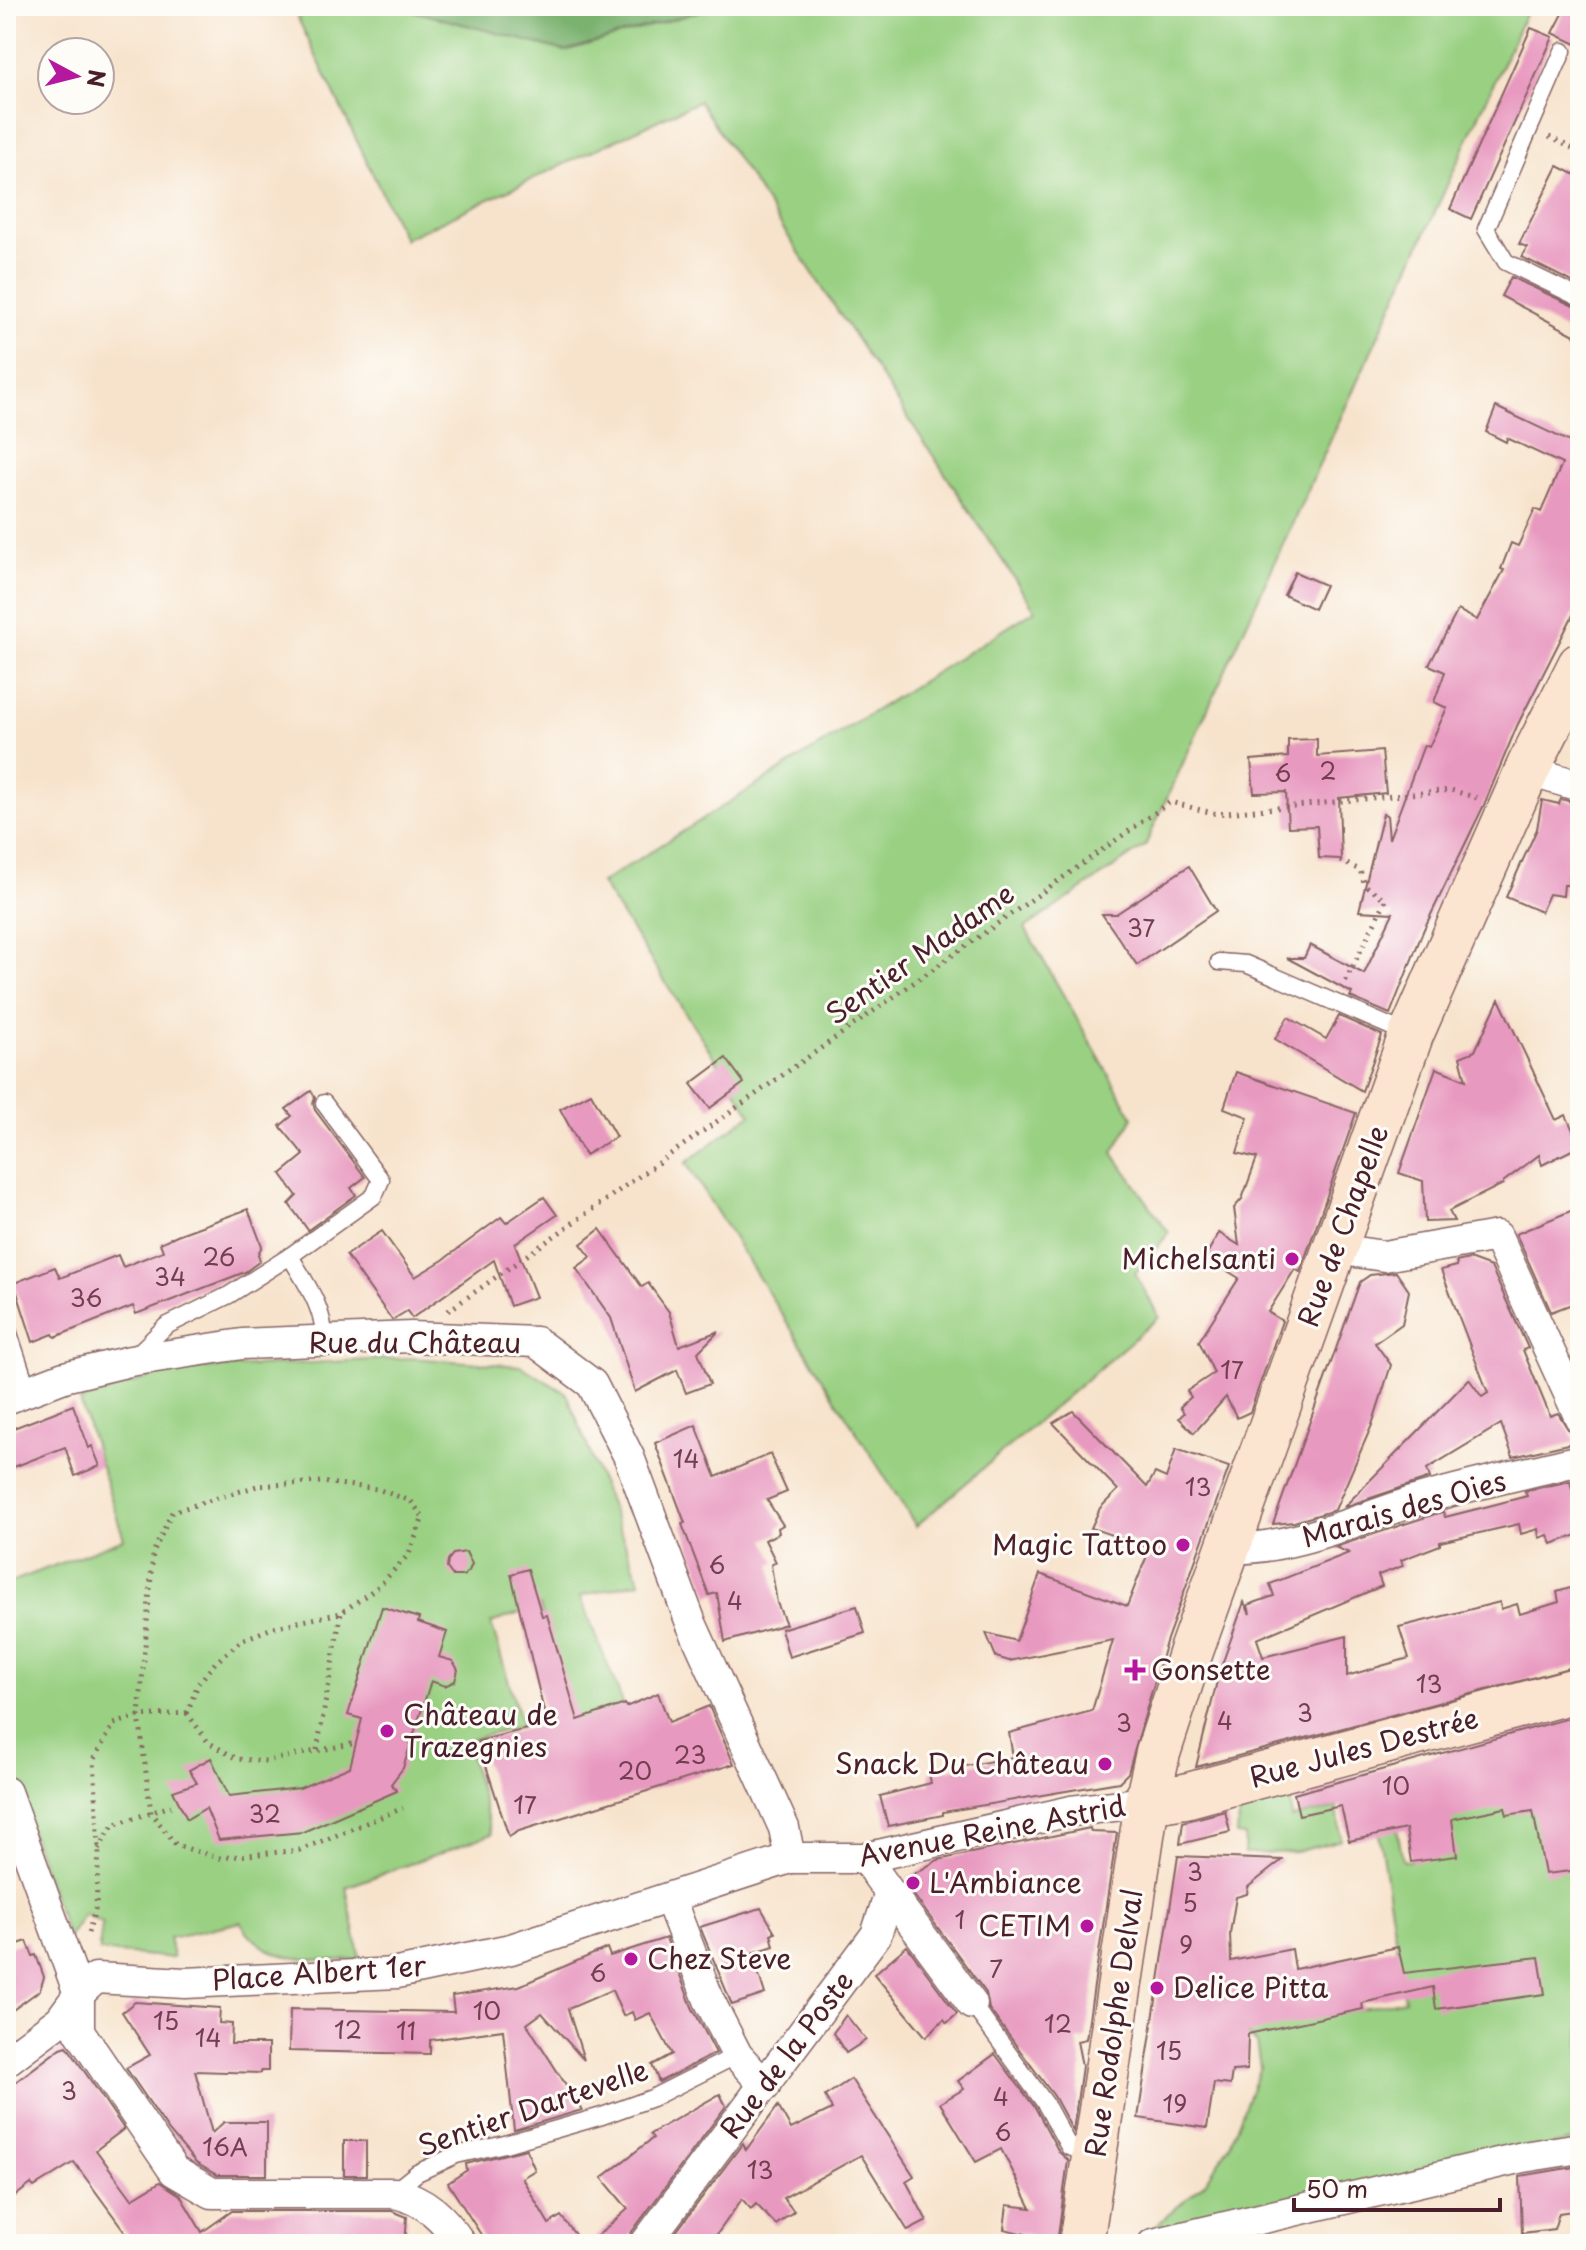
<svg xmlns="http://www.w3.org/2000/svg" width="1586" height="2250" font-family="'Playpen Sans',sans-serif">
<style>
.green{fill:#99d082;stroke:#727856;stroke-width:2}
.forest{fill:#7ab270;stroke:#62684e;stroke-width:2}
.building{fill:#e899c0}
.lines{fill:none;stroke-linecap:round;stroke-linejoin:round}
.lane-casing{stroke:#876463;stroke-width:19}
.street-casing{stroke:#876463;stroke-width:33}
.secondary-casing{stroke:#876463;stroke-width:47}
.path{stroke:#876463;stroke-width:5;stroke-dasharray:2 6;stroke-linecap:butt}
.lane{stroke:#fff;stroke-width:16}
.street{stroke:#fff;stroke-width:30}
.secondary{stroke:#fce5d0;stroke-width:44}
.poi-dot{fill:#b5179e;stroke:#fdfcf7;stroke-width:3}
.labels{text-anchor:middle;stroke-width:6;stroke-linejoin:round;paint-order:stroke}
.number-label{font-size:24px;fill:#723e50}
.street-label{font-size:28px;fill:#4a1f2b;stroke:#fdfcf7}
.poi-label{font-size:28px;fill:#4a1f2b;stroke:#fdfcf7;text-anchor:start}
</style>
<rect width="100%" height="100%" fill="#fdfcf7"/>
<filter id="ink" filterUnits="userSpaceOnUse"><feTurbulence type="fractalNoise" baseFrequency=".0125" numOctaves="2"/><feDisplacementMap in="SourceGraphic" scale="16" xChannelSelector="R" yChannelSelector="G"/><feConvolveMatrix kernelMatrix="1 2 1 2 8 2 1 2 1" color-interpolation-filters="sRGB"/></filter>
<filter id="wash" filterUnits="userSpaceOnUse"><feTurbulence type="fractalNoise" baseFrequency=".006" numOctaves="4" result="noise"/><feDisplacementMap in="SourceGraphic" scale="32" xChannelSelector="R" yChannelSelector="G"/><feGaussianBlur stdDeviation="1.8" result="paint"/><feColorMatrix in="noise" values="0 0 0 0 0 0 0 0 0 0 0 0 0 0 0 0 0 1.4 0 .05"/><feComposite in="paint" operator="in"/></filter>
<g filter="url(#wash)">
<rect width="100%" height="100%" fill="#f7e3cc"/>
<g class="green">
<path d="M292,6H394L565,51L718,6H1529L1145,846L1025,928L1133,1117L1113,1153L1169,1233L1135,1273L1159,1317L916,1526L686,1163L751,1114L601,883L1035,610L699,101L404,239Z"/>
<path d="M410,1358L521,1366L567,1394L640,1582L580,1596L627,1713L576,1728L540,1606L491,1623L522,1726L466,1741L492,1834L346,1887L360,1960C316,1959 266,1967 241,1922L169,1938L173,1958L99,1951L102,1923L84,1914L68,1938L6,1762V1584L124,1539L80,1401L172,1370Z"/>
<path d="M1288,1789L1292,1818L1337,1808L1341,1840L1296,1852L1244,1854L1245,1836L1236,1835L1242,1803Z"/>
<path d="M1521,1796L1580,1867V2139L1146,2234L1205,2183L1230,2144L1260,2067L1256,2042L1245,2032L1405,2000L1376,1815L1394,1811L1403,1861L1419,1860L1444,1820Z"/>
</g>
<path class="forest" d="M394,6H718L565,51Z"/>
<g id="blocks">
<g class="building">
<path d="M1567,6H1580V46L1553,33Z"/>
<path d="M1531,28L1553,37L1471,219L1450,209Z"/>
<path d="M1558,166L1580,177V286L1522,257L1527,247L1519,244Z"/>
<path d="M1511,277L1580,309V338L1501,296Z"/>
<path d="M1496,407L1572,443L1580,425V601L1517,726L1484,805L1424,929L1390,1014L1350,997L1352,993L1287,958H1304L1310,945L1364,974L1393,913L1359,911L1383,814L1387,815L1389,839L1424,745L1429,747L1447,708L1434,702L1445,672L1429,665L1458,610L1477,620L1504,570L1501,569L1511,543L1518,546L1535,509L1541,512L1562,464L1507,438L1506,442L1486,432Z"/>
<path d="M1295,572L1325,585L1314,609L1284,595Z"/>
<path d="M1317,739V756L1382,751L1386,793L1339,798L1341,859L1319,858L1317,826L1288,827L1286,792L1254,793L1251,760L1288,757V740Z"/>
<path d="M1561,799L1580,804V839L1575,871H1571L1568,885H1564L1563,896L1549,894L1541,912L1506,897L1537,829L1542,800L1559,804Z"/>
<path d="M1189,866L1216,911L1137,965L1102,914H1116Z"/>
<path d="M1499,999L1556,1120L1566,1115L1580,1146L1542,1165L1539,1155L1503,1182V1184L1449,1211L1454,1221L1425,1222L1423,1181L1399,1173L1436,1068L1466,1080L1460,1057L1475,1051Z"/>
<path d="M1339,1016L1382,1035L1362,1091L1275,1039L1288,1017L1326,1039Z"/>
<path d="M726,1058L744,1083L710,1108L691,1084Z"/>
<path d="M1236,1072L1356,1113L1300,1272L1295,1269L1268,1312L1282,1321L1250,1412L1237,1418L1226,1397L1194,1433L1179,1418L1184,1413L1180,1407L1191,1397L1187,1391L1214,1373L1199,1341L1239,1278L1205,1257L1219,1233L1239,1245L1234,1208L1242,1199L1257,1158L1237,1153L1248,1117L1224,1108Z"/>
<path d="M311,1091L315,1097L313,1103L315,1110L365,1177L351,1188L356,1195L308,1230L289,1204L297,1196L281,1174L304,1155L280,1126L292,1116L286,1109Z"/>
<path d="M591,1093L616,1137L585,1155L560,1109Z"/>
<path d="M544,1197L557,1215L515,1244L536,1297L510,1306L494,1260L412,1318L407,1311L392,1320L346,1255L382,1231L415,1277L443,1260L501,1217L506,1223Z"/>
<path d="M1580,1207V1301L1551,1312L1516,1234Z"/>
<path d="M248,1209L262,1246L258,1254L260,1261L245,1272L136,1314L133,1306L55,1337L53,1334L33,1342L14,1283L55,1267L60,1278L118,1255L123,1267L163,1251L160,1243L177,1235Z"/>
<path d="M600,1229L642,1287L648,1283L669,1312L679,1346L719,1331L698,1352L710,1384L686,1393L677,1370L635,1392L611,1318L576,1268L591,1257L581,1244Z"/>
<path d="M1469,1259L1491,1267L1528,1348L1523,1350L1550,1416L1558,1413L1576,1442L1513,1457L1501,1424L1427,1469L1430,1478L1344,1507L1469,1379L1482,1397L1488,1393L1441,1270L1457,1266L1456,1262Z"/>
<path d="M1396,1272L1409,1291L1402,1324L1375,1343L1391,1365L1372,1425L1335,1510L1294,1522L1273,1524L1360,1282L1370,1275Z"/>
<path d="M73,1405L89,1448L92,1446L100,1466L75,1476L65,1447L6,1470V1431Z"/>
<path d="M1073,1411L1147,1487L1155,1473L1166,1478L1176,1449L1229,1467L1166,1642L1128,1773L1119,1782L943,1812V1815L888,1826L880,1796L931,1783L929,1773L1013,1757L1009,1733L1092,1711L1113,1640L1009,1661L996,1657L986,1633L1016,1641L1040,1574L1127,1606L1150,1548L1091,1528L1100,1508L1118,1490L1053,1423Z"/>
<path d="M696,1425L716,1477L770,1454L787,1492L767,1500L783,1525L778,1528L779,1533L765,1540L776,1562L771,1565L777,1603L786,1624L725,1642L717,1593L709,1595L682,1524L685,1523L655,1443Z"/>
<path d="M1570,1481L1580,1523V1534L1552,1544L1548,1535L1539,1538L1538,1529L1521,1534L1519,1524L1440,1542V1545L1401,1560L1403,1566L1378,1575L1382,1586L1257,1639L1263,1657L1347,1636V1676L1409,1658L1399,1627L1500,1602L1501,1609L1517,1604L1520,1614L1559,1602L1557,1592L1580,1585V1665L1196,1767L1219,1673L1244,1602L1250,1614L1248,1605L1274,1596L1270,1584L1349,1553L1335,1547L1438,1513L1443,1512L1445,1517L1477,1509L1527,1496L1525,1491Z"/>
<path d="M466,1552L472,1564L469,1571L463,1576H453L447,1568L448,1560L453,1554Z"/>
<path d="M528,1569L542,1616L547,1615L578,1720L625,1704L626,1707L658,1693L669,1722L709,1706L734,1764L519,1831L509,1837L478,1741L547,1724L511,1574Z"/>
<path d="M857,1606L865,1633L789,1657L781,1629Z"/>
<path d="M382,1607L419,1618L418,1622L447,1632L439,1657L453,1661L458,1670L455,1681L445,1686L431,1681L403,1768L391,1784L397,1791L303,1832L219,1840L206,1808L187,1819L173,1791L197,1783L189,1770L211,1758L229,1796L300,1788L350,1767L362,1719L348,1715Z"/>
<path d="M1580,1715V1870L1545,1874L1533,1811L1507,1815L1505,1808L1452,1819L1457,1856L1411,1862L1406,1829L1349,1841L1341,1806L1299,1815L1294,1794Z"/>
<path d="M1225,1811L1230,1832L1180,1844L1183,1822Z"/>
<path d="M1090,1828L1091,1832L1117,1833L1086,2039L1077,2041L1082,2066L1073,2131L1054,2096L989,2009L986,1993L907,1886L909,1877L938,1860Z"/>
<path d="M1178,1856L1282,1860L1248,1887L1247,1894L1236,1897L1230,1933L1231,1961L1292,1949L1295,1969L1398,1947L1404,1973L1539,1957L1545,1994L1436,2009L1433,1987L1362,2003L1363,2009L1248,2034L1247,2070L1232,2071L1230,2085L1214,2083L1207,2128L1138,2118Z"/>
<path d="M761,1908L775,1932L771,1934L774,1946L752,1953L765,1994L732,2005L700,1927Z"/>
<path d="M666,1938L692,2007L716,2053L659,2082L652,2065L672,2054L650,2013L635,2020L632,2012L623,2016L612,1990L568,2009L584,2060L542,2013L527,2024L582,2110L514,2130L503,2030L430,2040V2054L289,2051L290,2009L454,2012L452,1996L519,1986L607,1948L610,1956Z"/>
<path d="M27,1941L33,1956L36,1955L44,1977L40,1990L6,2015V1948Z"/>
<path d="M907,1946L957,2014L947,2023L944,2019L926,2037L874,1974Z"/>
<path d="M135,2002L220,2008L219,2023L232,2024L231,2044H268V2071H261V2073L195,2071L212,2133L224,2122H267V2175H217L196,2163L169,2131L126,2068L150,2055L122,2012Z"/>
<path d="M846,2015L866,2040L846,2053L833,2033Z"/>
<path d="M67,2046L124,2129L96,2150L132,2199L160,2182L180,2195L202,2232L232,2211H392L407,2217L405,2244H134L74,2162L34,2187L31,2184L6,2203V2089L61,2048Z"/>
<path d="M995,2054L1036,2109L1059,2152L1068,2160L1057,2244H1037L1038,2237L1004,2229L1007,2205L1031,2208L1012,2170L1001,2149L976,2162L940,2103L964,2089L958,2081Z"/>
<path d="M851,2079L914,2176L906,2181L927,2221L908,2231L861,2155L783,2198L794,2211L776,2225L756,2204L751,2209L742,2199L710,2244H667L743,2143L746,2150L778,2106L791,2129L832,2109L825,2096Z"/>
<path d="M720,2094L726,2106L631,2233L627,2244H588L628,2209L602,2178L653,2138L650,2134Z"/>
<rect x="344" y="2141" width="22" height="34"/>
<path d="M526,2149L535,2170L522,2178L549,2224L561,2216L582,2244H487L448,2183L467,2170L466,2164Z"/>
<path d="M1580,2166V2210L1559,2213L1554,2229L1522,2233L1520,2176Z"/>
</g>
</g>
</g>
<g filter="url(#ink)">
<use href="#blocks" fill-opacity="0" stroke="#876463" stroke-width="2"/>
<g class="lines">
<defs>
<g id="lane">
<path d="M1563,51L1486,229L1506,262L1580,298"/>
<path d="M1219,962L1246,964L1410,1035"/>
<path d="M290,1256C305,1282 325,1309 324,1340"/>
<path d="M6,1324L28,1391"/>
<path d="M134,1357L166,1326L229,1295L290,1256L374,1196L381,1180L324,1103"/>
<path d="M972,2004L1045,2103L1069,2147L1093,2155"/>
<path d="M392,2193L417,2173L456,2155L505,2144L602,2116L652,2098L737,2055"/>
</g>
<g id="street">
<path d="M1529,766L1546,776L1580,786"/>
<path d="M1335,1249L1384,1256L1497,1236L1580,1418"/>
<path d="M6,1399L64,1377L130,1361L242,1344L411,1337L536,1342L592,1384L629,1457L691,1623L784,1828L790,1858"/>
<path d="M1227,1549C1293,1549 1351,1522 1412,1502C1467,1485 1524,1474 1580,1460"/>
<path d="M6,1792L79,1994V2031L174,2171L212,2193H395C426,2200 444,2218 461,2244"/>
<path d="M890,1893L972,2004"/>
<path d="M670,1899L709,2000L737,2055L765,2086"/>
<path d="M6,2061L60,2020L79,1994L96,1978L185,1983L397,1973L511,1949L790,1858H865L1071,1811L1147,1802"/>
<path d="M645,2244L876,1935L890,1893L865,1858"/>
<path d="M1153,2244L1523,2157L1580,2148"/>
</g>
<g id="secondary">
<path d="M1147,1802L1185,1796L1580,1689"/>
<path d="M1081,2244L1147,1802L1158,1753L1191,1651L1411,1035L1529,766L1580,665"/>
</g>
</defs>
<use href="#lane" class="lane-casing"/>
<use href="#street" class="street-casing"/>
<use href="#secondary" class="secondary-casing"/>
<g class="path">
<path d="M1549,137L1580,152"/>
<path d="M1340,861L1360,870L1365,885L1386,900L1343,986"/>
<path d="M448,1311L1170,802L1217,814L1451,790L1477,798"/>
<path d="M187,1713L198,1684L215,1663L242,1640L275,1627L341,1613L379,1586L409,1554L423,1517L411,1501L377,1489L321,1482L257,1486L172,1512L153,1553L139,1716L151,1813L176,1845L218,1858L300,1850L403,1808"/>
<path d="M187,1713L208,1742L237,1759L266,1761L356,1743"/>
<path d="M317,1750L341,1613"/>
<path d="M99,1849L113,1825L171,1806"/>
<path d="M88,1933L96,1907L99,1850L94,1759L114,1724L139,1716L187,1713"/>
</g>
<use href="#lane" class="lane"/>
<use href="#street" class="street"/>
<use href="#secondary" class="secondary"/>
</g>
</g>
<g class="poi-dot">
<circle cx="1292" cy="1259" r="8"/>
<circle cx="1183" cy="1545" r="8"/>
<path d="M1131 1658h8v8h8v8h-8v8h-8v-8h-8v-8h8z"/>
<circle cx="387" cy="1731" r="8"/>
<circle cx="1105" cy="1764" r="8"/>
<circle cx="913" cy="1883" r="8"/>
<circle cx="1087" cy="1926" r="8"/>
<circle cx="631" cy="1959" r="8"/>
<circle cx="1157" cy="1988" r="8"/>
</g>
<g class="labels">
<g class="number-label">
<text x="1328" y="780">2</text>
<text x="1283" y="782">6</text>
<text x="1141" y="937">37</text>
<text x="219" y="1266">26</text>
<text x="170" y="1286">34</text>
<text x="86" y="1307">36</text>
<text x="1232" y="1379">17</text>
<text x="686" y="1468">14</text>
<text x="1198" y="1496">13</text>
<text x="717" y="1574">6</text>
<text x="735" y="1610">4</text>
<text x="1429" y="1693">13</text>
<text x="1305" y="1722">3</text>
<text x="1225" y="1730">4</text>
<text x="1124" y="1732">3</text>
<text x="690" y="1764">23</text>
<text x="635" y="1780">20</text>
<text x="1396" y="1795">10</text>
<text x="525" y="1814">17</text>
<text x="265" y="1823">32</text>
<text x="1195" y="1881">3</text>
<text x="1190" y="1912">5</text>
<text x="960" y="1929">1</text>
<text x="1186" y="1954">9</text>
<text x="996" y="1978">7</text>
<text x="598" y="1982">6</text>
<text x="487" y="2020">10</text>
<text x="166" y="2030">15</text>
<text x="1058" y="2033">12</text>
<text x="348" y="2039">12</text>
<text x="406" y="2040">11</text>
<text x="208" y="2047">14</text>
<text x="1169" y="2060">15</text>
<text x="69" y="2100">3</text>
<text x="1001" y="2106">4</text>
<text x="1175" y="2113">19</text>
<text x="1003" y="2141">6</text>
<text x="225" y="2156">16A</text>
<text x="760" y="2179">13</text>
</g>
<g class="street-label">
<text transform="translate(920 954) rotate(-35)" y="10">Sentier Madame</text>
<text transform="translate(1343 1226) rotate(-70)" y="10">Rue de Chapelle</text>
<text x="415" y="1353">Rue du Château</text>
<text transform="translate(1404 1509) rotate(-16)" y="10">Marais des Oies</text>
<text transform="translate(1364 1748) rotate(-15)" y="10">Rue Jules Destrée</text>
<text transform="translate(992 1831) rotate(-11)" y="10">Avenue Reine Astrid</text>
<text transform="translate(319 1973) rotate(-4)" y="10">Place Albert 1er</text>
<text transform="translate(1114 2023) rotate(-82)" y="10">Rue Rodolphe Delval</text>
<text transform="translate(787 2055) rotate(-53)" y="10">Rue de la Poste</text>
<text transform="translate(533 2108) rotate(-19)" y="10">Sentier Dartevelle</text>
</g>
<g class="poi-label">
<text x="1276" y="1269" text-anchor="end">Michelsanti</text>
<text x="1167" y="1555" text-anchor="end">Magic Tattoo</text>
<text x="1151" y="1680">Gonsette</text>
<text x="403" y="1725">Château de<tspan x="403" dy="32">Trazegnies</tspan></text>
<text x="1089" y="1774" text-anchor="end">Snack Du Château</text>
<text x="929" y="1893">L'Ambiance</text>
<text x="1071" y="1936" text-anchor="end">CETIM</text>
<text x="647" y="1969">Chez Steve</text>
<text x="1173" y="1998">Delice Pitta</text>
</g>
</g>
<rect width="1586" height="2250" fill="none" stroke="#fdfcf7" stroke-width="32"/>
<g transform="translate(76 76) rotate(97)"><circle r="38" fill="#fdfcf7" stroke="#b5a4a5" stroke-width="2"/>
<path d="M0-6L14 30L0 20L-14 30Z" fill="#b5179e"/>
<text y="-12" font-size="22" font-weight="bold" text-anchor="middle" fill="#4a1f2b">N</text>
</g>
<path d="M1294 2198v12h206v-12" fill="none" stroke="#4a1f2b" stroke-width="4"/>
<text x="1306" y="2198" font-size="24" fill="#4a1f2b" stroke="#fdfcf7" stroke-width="6" paint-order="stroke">50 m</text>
</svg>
